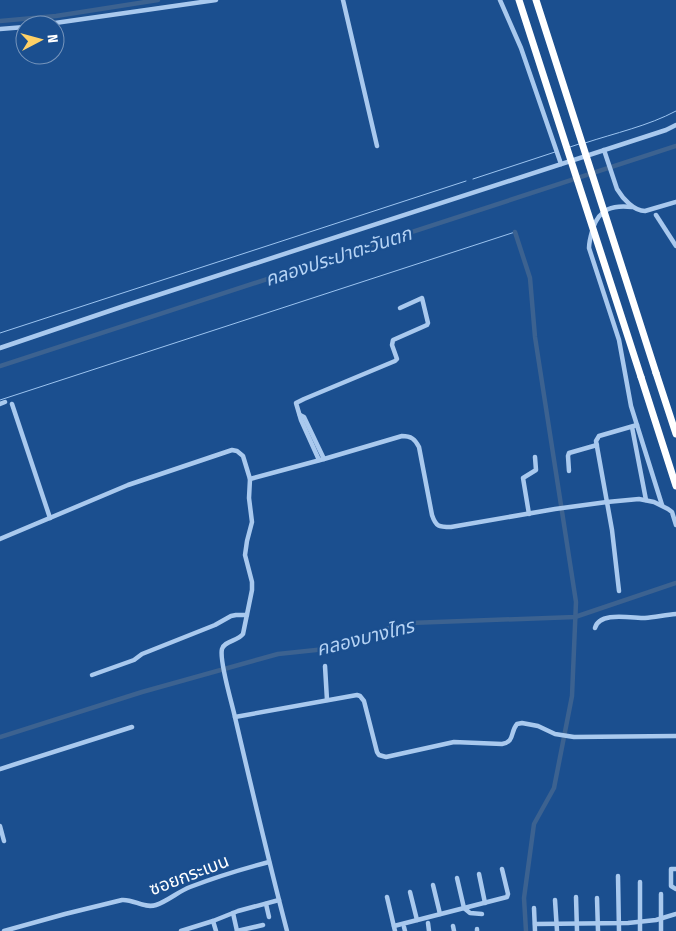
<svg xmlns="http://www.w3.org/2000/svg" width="676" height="931" font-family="'Fira Sans Condensed','Noto Sans Thai',sans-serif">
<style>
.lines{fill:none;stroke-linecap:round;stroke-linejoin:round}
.stream{stroke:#9cc4f0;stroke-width:1}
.canal{stroke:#3c6290;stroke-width:4.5}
.minor{stroke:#a9c9ee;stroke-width:4.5}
.highway{stroke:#fff;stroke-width:7}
.highway-bridge{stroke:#fff;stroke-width:7}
.labels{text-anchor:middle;stroke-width:4.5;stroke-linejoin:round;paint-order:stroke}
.street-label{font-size:18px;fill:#fff;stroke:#1b4f8f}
.water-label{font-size:19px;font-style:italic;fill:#b5d3f5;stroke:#1b4f8f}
</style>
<rect width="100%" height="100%" fill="#1b4f8f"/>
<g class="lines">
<g class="stream">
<path d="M585,143C615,133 648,126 676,111"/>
<path d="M570,147L579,144"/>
<path d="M473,179L555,152"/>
<path d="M0,333L466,181"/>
<path d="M0,400L515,232"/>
</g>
<g class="canal">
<path d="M0,21L56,16L158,0"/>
<path d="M515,232L530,278L535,337L576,602L572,696L554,788L534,824L524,898L526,931"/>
<path d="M0,366L676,146"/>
<path d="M0,737L142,692L278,654L335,648L382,630L410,623L575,617L676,583"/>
</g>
<g class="minor">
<path d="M343,0L377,146"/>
<path d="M500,0L521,48L561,164"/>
<path d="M41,25L216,0"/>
<path d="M0,29L25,27"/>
<path d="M604,150L617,189C623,199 634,211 645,211L676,202"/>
<path d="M632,207C613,205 600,208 593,228C591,235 589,241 589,248L619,340L631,406L662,505"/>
<path d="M656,215L676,246"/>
<path d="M0,348L124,306L666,130L676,125"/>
<path d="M0,404L5,402"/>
<path d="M12,404L50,518"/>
<path d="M300,415L304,417L324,459"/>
<path d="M632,427L646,500"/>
<path d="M319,460L301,420L296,403L304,399L395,361L397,359L392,345L393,340L427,325L428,323L422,298L400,308"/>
<path d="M569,471L568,456L569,453L597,445"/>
<path d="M250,479L324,459L402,436C411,436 415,439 419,447L432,515C436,527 439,527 451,527L555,509L607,502L639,499L654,502L668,509L672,512L676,525"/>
<path d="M529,514L523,478L536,470L535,457"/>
<path d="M0,539L128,485L232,450L237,451L243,456L250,479L249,498L252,522L247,541L245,555L252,582V590L243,634C238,641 224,641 222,649C219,660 231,700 234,713C251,786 268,859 287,931"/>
<path d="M619,591L612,530L596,441L599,436L637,425"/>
<path d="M595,628C599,611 631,618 645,618C655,617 666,615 676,614"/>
<path d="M325,666L327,700"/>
<path d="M92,675L134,660L142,654L215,625L231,616L236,615H247"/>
<path d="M235,717L357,695L360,696L364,701L377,752L379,755L386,757L454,742L502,744C515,742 510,732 517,724L522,723L538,726L555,734L574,737L676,736"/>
<path d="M0,769L132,727"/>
<path d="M0,826L4,841"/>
<path d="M676,869H671V886L676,889"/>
<path d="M479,874L485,903"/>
<path d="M618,876L619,931"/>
<path d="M457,878L464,908L470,913L482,914"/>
<path d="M640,882V931"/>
<path d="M433,885L440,914"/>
<path d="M410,892L417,920"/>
<path d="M661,894V931"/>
<path d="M387,897L395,931"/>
<path d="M576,897L577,931"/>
<path d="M597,898L598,931"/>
<path d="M555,900L557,931"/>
<path d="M266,904L269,917"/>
<path d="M534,908L535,931"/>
<path d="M233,913L237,931"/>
<path d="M213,921L216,931"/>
<path d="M428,923L429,931"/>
<path d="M535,924L628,923L656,920L676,914"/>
<path d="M394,926L507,897L508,894L502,869"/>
<path d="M453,926L454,931"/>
<path d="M404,927L405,931"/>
<path d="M477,929V931"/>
<path d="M4,931L65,914L122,900C134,899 144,909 156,905C168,901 179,891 190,887C216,877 242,869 269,862"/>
<path d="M181,931L213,921L238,911L279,900"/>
<path d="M237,931L263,925"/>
</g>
<g class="highway">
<path d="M656,373L676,434"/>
<path d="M641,377L676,486"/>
</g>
<g class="highway-bridge">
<path d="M519,0L641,377"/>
<path d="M536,0L656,373"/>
</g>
</g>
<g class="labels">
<g class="street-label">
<text transform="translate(189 875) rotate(-21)" y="6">ซอยกระเบน</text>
</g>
<g class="water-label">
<text transform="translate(338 256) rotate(-18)" y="7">คลองประปาตะวันตก</text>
<text transform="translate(365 637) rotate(-14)" y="7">คลองบางไทร</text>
</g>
</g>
<g transform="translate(40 40) rotate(84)"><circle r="24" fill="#1b4f8f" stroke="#7695bc"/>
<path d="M0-4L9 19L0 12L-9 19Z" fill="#ffd166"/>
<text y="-8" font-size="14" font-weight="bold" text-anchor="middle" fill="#ffffff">N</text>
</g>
</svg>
